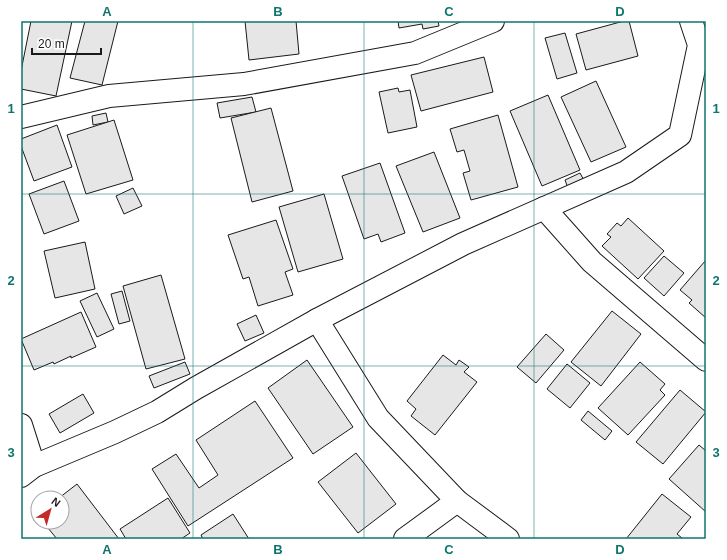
<svg xmlns="http://www.w3.org/2000/svg" width="727" height="560" font-family="Helvetica,sans-serif">
<style>
.building{fill:#e6e6e6;stroke:#1a1a1a}
.lines{fill:none;stroke-linecap:round;stroke-linejoin:round}
.minor-casing{stroke:#1a1a1a;stroke-width:24}
.minor{stroke:#fff;stroke-width:22}
.grid{fill:none;stroke:#0f766e;stroke-width:1;stroke-opacity:0.55}
.neatline{fill:none;stroke:#0f766e;stroke-width:1.5}
.grid-label{font-size:13px;text-anchor:middle;font-weight:bold;fill:#0f766e}
</style>
<rect width="100%" height="100%" fill="#fff"/>
<g class="building">
<path d="M31,21H72L56,96L21,89V71Z"/>
<path d="M85,21H118L102,85L70,78Z"/>
<path d="M245,21H296L299,54L249,60Z"/>
<path d="M398,21H438L439,26L423,29L422,24L399,28Z"/>
<path d="M624,21H629L638,56L586,70L576,34Z"/>
<path d="M565,33L577,73L557,79L545,38Z"/>
<path d="M484,57L493,92L421,111L411,75Z"/>
<path d="M596,81L626,147L591,162L561,97Z"/>
<path d="M398,88L399,92L410,90L417,127L388,133L379,92Z"/>
<path d="M548,95L580,170L542,186L510,111Z"/>
<path d="M252,97L256,112L220,118L217,103Z"/>
<path d="M271,108L293,191L252,202L231,118Z"/>
<path d="M106,113L108,122L93,125L92,116Z"/>
<path d="M498,115L518,187L471,200L463,173L470,171L464,150L457,152L450,129Z"/>
<path d="M114,120L133,180L86,194L67,135Z"/>
<path d="M57,125L72,167L34,181L21,146V139Z"/>
<path d="M434,152L460,218L423,232L396,166Z"/>
<path d="M380,163L405,233L381,242L378,234L364,239L342,176Z"/>
<path d="M580,173L586,184L569,191L565,180Z"/>
<path d="M64,181L79,221L44,234L29,194Z"/>
<path d="M133,188L142,206L124,214L116,196Z"/>
<path d="M324,194L343,259L298,272L279,207Z"/>
<path d="M628,218L664,251L638,279L602,246L611,237L607,234L617,223L621,226Z"/>
<path d="M276,220L293,269L285,272L293,295L258,306L249,277L243,279L228,235Z"/>
<path d="M85,242L95,289L55,298L44,251Z"/>
<path d="M664,256L684,273L664,296L644,278Z"/>
<path d="M706,260V318L689,303L692,300L680,290Z"/>
<path d="M161,275L185,359L146,369L123,286Z"/>
<path d="M122,291L130,321L119,324L111,294Z"/>
<path d="M97,293L114,329L97,337L80,301Z"/>
<path d="M612,311L641,334L601,386L571,362Z"/>
<path d="M81,312L96,347L71,358V356L54,364L53,362L34,370L21,339Z"/>
<path d="M256,315L264,333L245,341L237,324Z"/>
<path d="M546,334L564,350L536,383L517,367Z"/>
<path d="M443,355L456,365L459,360L469,367L464,372L477,382L435,435L411,416L416,409L407,401Z"/>
<path d="M307,360L353,427L313,454L268,388Z"/>
<path d="M185,362L190,374L154,388L149,376Z"/>
<path d="M640,362L665,384L660,390L665,395L628,435L598,408Z"/>
<path d="M567,364L590,383L570,408L547,389Z"/>
<path d="M680,390L706,412L663,464L636,442Z"/>
<path d="M83,394L94,413L60,433L49,414Z"/>
<path d="M255,401L293,458L188,526L152,469L176,454L199,488L218,475L196,440Z"/>
<path d="M588,411L612,431L605,440L581,420Z"/>
<path d="M699,445L706,451V512L669,479Z"/>
<path d="M356,453L396,504L358,533L318,482Z"/>
<path d="M77,484L119,539H57L43,522H62V498H59Z"/>
<path d="M662,494L691,517L677,534L682,538L680,539H626Z"/>
<path d="M168,498L190,533L181,539H126L120,529Z"/>
<path d="M233,514L249,539H203L201,535Z"/>
</g>
<g class="lines">
<defs>
<g id="minor">
<path d="M21,117L109,96L244,84L415,53L493,21"/>
<path d="M544,208L592,262L706,360"/>
<path d="M317,320L378,418L457,501L508,539"/>
<path d="M21,425L34,466"/>
<path d="M21,476L34,466L115,432L157,412L196,388L317,320L463,244L626,172L680,135L699,45L691,21"/>
<path d="M405,539L457,501"/>
</g>
</defs>
<use href="#minor" class="minor-casing"/>
<use href="#minor" class="minor"/>
</g>
<path class="grid" d="M193,21V539M364,21V539M534,21V539M21,194H706M21,366H706"/>
<rect width="727" height="560" fill="none" stroke="#ffffff" stroke-width="44"/>
<g transform="translate(50 510) rotate(37)"><circle r="19" fill="#ffffff" stroke="#a3a3a3"/>
<path d="M0-3L7 15L0 10L-7 15Z" fill="#c62828"/>
<text y="-6" font-size="11" font-weight="bold" text-anchor="middle" fill="#1a1a1a">N</text>
</g>
<path d="M32 48v6h69v-6" fill="none" stroke="#1a1a1a" stroke-width="2"/>
<text x="38" y="48" font-size="12" fill="#1a1a1a" stroke="#ffffff" stroke-width="3" paint-order="stroke">20 m</text>
<rect x="22" y="22" width="683" height="516" class="neatline"/>
<g class="grid-label">
<text x="107" y="16">A</text>
<text x="278" y="16">B</text>
<text x="449" y="16">C</text>
<text x="620" y="16">D</text>
<text x="11" y="113">1</text>
<text x="716" y="113">1</text>
<text x="11" y="285">2</text>
<text x="716" y="285">2</text>
<text x="11" y="457">3</text>
<text x="716" y="457">3</text>
<text x="107" y="554">A</text>
<text x="278" y="554">B</text>
<text x="449" y="554">C</text>
<text x="620" y="554">D</text>
</g>
</svg>
